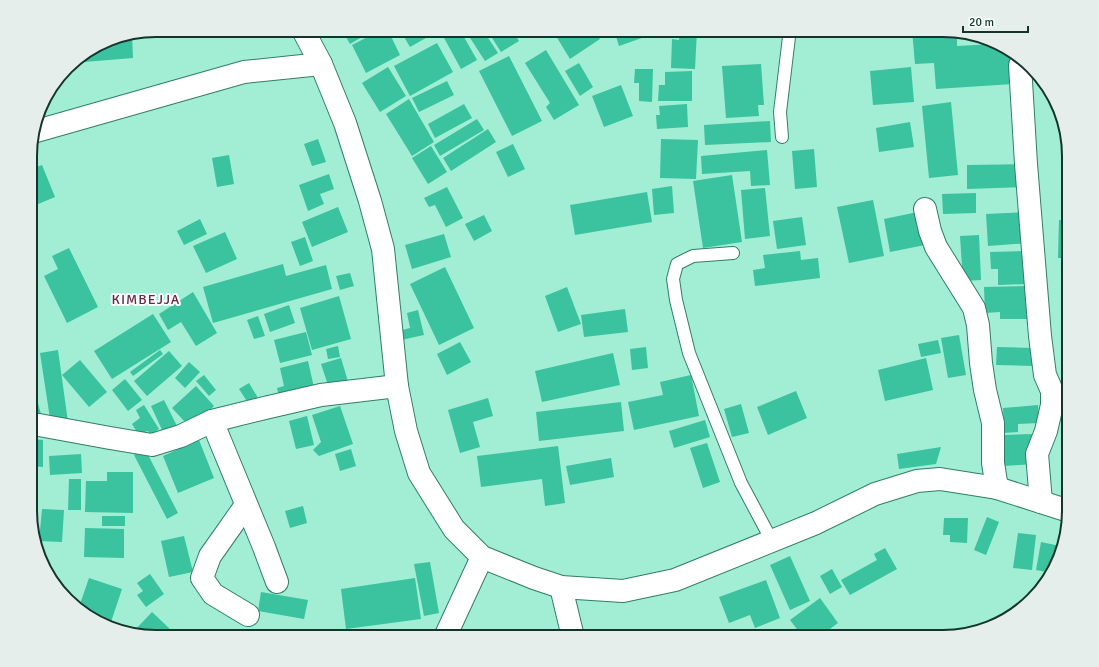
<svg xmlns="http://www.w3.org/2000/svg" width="1099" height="667" font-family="Signika,sans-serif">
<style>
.building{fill:#3bc29e}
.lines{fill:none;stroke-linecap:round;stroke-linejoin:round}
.service-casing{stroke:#307e68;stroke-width:14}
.minor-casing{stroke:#307e68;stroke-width:24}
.tertiary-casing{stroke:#307e68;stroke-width:24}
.service{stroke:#fff;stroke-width:12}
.minor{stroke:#fff;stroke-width:22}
.tertiary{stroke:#fff;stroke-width:22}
.labels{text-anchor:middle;stroke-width:4;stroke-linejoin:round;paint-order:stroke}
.quarter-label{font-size:14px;letter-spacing:1px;fill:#682748;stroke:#f7fefb}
.rim{fill:none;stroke:#15352c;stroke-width:2}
</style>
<rect width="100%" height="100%" fill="#a1eed4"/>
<g class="building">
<path d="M342,30H374L350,44Z"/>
<path d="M381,30H388L400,55L366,73L352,45Z"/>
<path d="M400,30H440L410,47Z"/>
<path d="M454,30H460L477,60L461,69L443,36Z"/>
<path d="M465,30H483L498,53L485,61Z"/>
<path d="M487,30H512L519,41L501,52Z"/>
<path d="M566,30H594L600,39L570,59L556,36Z"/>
<path d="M614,30H655L656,33L619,46Z"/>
<path d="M680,30H697L695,69L671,68L672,39L679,40Z"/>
<path d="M912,30H944L957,33V46L994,44L1006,47L1010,51L1013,84L936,89L934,63L915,64Z"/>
<path d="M132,35L133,58L72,63L108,39Z"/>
<path d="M437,43L453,72L410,96L394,66Z"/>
<path d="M546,50L579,105L554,120L546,107L550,103L525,63Z"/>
<path d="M509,56L542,121L512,136L479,71Z"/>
<path d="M579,63L593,87L580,96L565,71Z"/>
<path d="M761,64L764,105H758L759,116L726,118L722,66Z"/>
<path d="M388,67L406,96L380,112L362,83Z"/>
<path d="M911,67L914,102L873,105L870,71Z"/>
<path d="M635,69H653L652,102L639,101V83H634Z"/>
<path d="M692,71V101H658L659,85H665V72Z"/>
<path d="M447,81L454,95L419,112L412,98Z"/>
<path d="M621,85L633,116L604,127L592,96Z"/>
<path d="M409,99L434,142L412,156L386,114Z"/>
<path d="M951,102L958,175L929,178L922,106Z"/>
<path d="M464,104L472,118L435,138L428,124Z"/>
<path d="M687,104L688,127L657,129L656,115H660L659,106Z"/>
<path d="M477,119L484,130L440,156L434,145Z"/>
<path d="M770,121L771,142L705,145L704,125Z"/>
<path d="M910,122L914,147L879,152L876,128Z"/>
<path d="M488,129L496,142L451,171L443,158Z"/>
<path d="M318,139L326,162L312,166L304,144Z"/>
<path d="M661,139L698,140L696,179L660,178Z"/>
<path d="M513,144L525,169L508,177L496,152Z"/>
<path d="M431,146L447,172L428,184L412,158Z"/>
<path d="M814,149L817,187L795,189L792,151Z"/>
<path d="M767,150L770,185L751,186L750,171L702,174L701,156Z"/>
<path d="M229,155L234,184L217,187L212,158Z"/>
<path d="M1026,164L1027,187L967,189V165Z"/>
<path d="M42,165L55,197L31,207V169Z"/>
<path d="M329,174L334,189L320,194L324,204L308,211L299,185Z"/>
<path d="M732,175L742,242L703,248L693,181Z"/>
<path d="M672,186L674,213L654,215L652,189Z"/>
<path d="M447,187L463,218L446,227L435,205L429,207L424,198Z"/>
<path d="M765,188L770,236L745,239L741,190Z"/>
<path d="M647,192L652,222L575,235L570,205Z"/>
<path d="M976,193V213L943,214L942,194Z"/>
<path d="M873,200L884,256L849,263L837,207Z"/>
<path d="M338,207L348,232L312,247L302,222Z"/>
<path d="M918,212L925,245L890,252L884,219Z"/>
<path d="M1028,212L1030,243L988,246L986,214Z"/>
<path d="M484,215L492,231L474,241L465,224Z"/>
<path d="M802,217L806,245L777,249L773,221Z"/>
<path d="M200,219L207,234L184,245L177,231Z"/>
<path d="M1059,220H1069V258H1058Z"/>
<path d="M225,232L237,259L206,273L193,246Z"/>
<path d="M444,234L451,257L412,269L405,245Z"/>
<path d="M979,235L981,280L963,281L960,236Z"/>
<path d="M305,237L313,261L300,266L291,242Z"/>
<path d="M69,248L98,307L67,323L44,276L58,269L52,256Z"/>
<path d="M800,251L801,260L818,258L820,278L755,286L753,270L765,268L763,255Z"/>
<path d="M1026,251L1027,284L998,285V269H991L990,252Z"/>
<path d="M283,264L286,276L326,265L332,289L213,323L203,287Z"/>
<path d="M445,267L474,328L439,345L410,284Z"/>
<path d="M350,273L354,286L340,290L336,276Z"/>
<path d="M1029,286V319H1000V312L985,313L984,287Z"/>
<path d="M567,287L581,324L558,332L545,296Z"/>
<path d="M193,292L217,333L196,346L181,322L168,330L159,314Z"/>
<path d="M339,296L351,339L312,350L300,308Z"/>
<path d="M289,305L295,323L270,332L264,314Z"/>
<path d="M625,309L628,332L584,337L581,315Z"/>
<path d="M418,310L424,335L401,340L398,331L410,328L407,313Z"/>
<path d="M153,314L171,342L112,379L94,351Z"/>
<path d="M258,316L265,336L254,339L247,320Z"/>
<path d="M306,332L312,355L280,363L274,340Z"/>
<path d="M959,335L966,375L948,378L941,338Z"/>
<path d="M938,340L941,353L921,357L918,344Z"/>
<path d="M460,342L471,362L447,375L437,354Z"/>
<path d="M338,346L340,357L328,359L326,349Z"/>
<path d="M646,347L648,368L632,370L630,349Z"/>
<path d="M997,347L1033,348V366L996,365Z"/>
<path d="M58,350L68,422L51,425L40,353Z"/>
<path d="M160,350L163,354L133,376L130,372Z"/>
<path d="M169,351L182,366L147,396L134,381Z"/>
<path d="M613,353L620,385L542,402L535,371Z"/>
<path d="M341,358L349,385L330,391L321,364Z"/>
<path d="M926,358L933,390L885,401L878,370Z"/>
<path d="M80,360L107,392L89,407L62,375Z"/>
<path d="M308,361L315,392L280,401L277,388L284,386L280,368Z"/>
<path d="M189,362L200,372L185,388L175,378Z"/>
<path d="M204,375L216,390L209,396L196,381Z"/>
<path d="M691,375L699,416L634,430L628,402L663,395L660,382Z"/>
<path d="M31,379L41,414L31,417Z"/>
<path d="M125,379L142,400L128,411L112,390Z"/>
<path d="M249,383L261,403L252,409L239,389Z"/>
<path d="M196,386L214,406L200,420L185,422L172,408Z"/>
<path d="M796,391L807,418L768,435L757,407Z"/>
<path d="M488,398L493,416L473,422L480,447L460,453L448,410Z"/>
<path d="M164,400L177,426L163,432L151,406Z"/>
<path d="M621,402L624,431L539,441L536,412Z"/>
<path d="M741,404L749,433L732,437L724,409Z"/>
<path d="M144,405L159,429L150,435L148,431L138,434L132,424L140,418L136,410Z"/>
<path d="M1038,405L1039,423L1018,424V432L1004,433L1003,408Z"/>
<path d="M340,406L353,444L319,456L313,450L321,442L312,415Z"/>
<path d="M307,416L314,445L296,449L289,421Z"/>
<path d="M705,420L710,437L674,448L669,431Z"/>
<path d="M1033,434L1034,464L1004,466L1003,435Z"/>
<path d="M31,439L43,440V467L31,466Z"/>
<path d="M199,440L214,478L178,493L163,456Z"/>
<path d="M707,443L720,482L703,488L690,448Z"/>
<path d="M558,446L565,503L545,506L542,479L481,487L477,456Z"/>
<path d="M941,447L936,464L899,469L897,454Z"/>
<path d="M145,449L178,513L167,519L134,455Z"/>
<path d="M351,449L356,466L340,471L335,454Z"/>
<path d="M81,454L82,473L50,475L49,456Z"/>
<path d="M611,458L614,477L570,485L566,466Z"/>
<path d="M107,472H133V513L85,512L86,481H107Z"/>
<path d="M69,479H81V510H68Z"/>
<path d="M303,506L307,523L290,528L285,511Z"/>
<path d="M42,509L64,510L62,542L39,541Z"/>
<rect x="102" y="516" width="23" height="10"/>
<path d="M987,517L999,522L986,555L974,550Z"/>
<path d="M944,518H968L967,543L950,542V535H943Z"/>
<path d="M85,528L124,529V558L84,557Z"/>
<path d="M1018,533L1036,535L1032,570L1013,568Z"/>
<path d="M184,536L193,572L169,577L161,541Z"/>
<path d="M1041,542L1060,546L1052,573L1036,570Z"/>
<path d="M885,548L897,569L850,595L841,580L877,560L874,554Z"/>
<path d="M790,556L810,601L790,610L770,565Z"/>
<path d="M430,562L439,613L424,616L414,564Z"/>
<path d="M832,569L842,587L830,594L820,576Z"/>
<path d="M150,574L164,594L146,607L137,595L143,591L137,583Z"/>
<path d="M89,578L122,589L110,625L93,620L79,607Z"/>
<path d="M415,578L421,619L346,629L341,589Z"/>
<path d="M766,580L780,618L755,628L750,615L729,623L719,597Z"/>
<path d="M261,592L308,600L304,619L258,611Z"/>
<path d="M820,598L838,623L819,637H803L790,620Z"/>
<path d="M152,612L171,630L165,637H155L134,631Z"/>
<path d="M786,630L789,637H765V636Z"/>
</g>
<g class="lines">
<defs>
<g id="service">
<path d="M782,137L780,112L789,37L788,30"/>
<path d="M733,253L693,256L677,264L673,279L676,300L689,353L741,483L772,541"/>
</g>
<g id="minor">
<path d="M1020,65L1026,164L1040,336L1045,375L1052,391V405L1046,431L1037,454L1041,502"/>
<path d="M33,132L244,72L321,64"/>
<path d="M925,209L930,231L936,247L974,308L978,325L981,363L985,390L993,423V463L997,488"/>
<path d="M212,421L264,547L277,582"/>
<path d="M31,425H39L110,438L152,445L181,436L212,421L269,407L321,395L397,386"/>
<path d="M246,505L210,556L202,578L213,594L248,615"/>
<path d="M561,587L573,637"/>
<path d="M445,637L482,557"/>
</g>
<path id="tertiary" d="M303,30L321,64L345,123L370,201L383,249L397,386L406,431L419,473L454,529L482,557L534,578L561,587L623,591L675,580L816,523L875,494L917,481L940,479L997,488L1069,511"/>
</defs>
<use href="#service" class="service-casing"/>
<use href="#minor" class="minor-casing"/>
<use href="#tertiary" class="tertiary-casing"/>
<use href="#service" class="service"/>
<use href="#minor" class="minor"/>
<use href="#tertiary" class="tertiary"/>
</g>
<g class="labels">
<g class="quarter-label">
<text x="146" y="304">KIMBEJJA</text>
</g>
</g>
<path d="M0 0H1099V667H0ZM156 37H943A119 119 0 0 1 1062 156V511A119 119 0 0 1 943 630H156A119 119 0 0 1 37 511V156A119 119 0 0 1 156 37Z" fill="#e5eeea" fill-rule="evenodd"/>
<path class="rim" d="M156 37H943A119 119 0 0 1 1062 156V511A119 119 0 0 1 943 630H156A119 119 0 0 1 37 511V156A119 119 0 0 1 156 37Z"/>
<path d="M963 26v6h65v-6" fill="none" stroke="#15352c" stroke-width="2"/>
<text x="969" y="26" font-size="12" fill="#15352c" stroke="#f7fefb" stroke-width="3" paint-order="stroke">20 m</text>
</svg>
